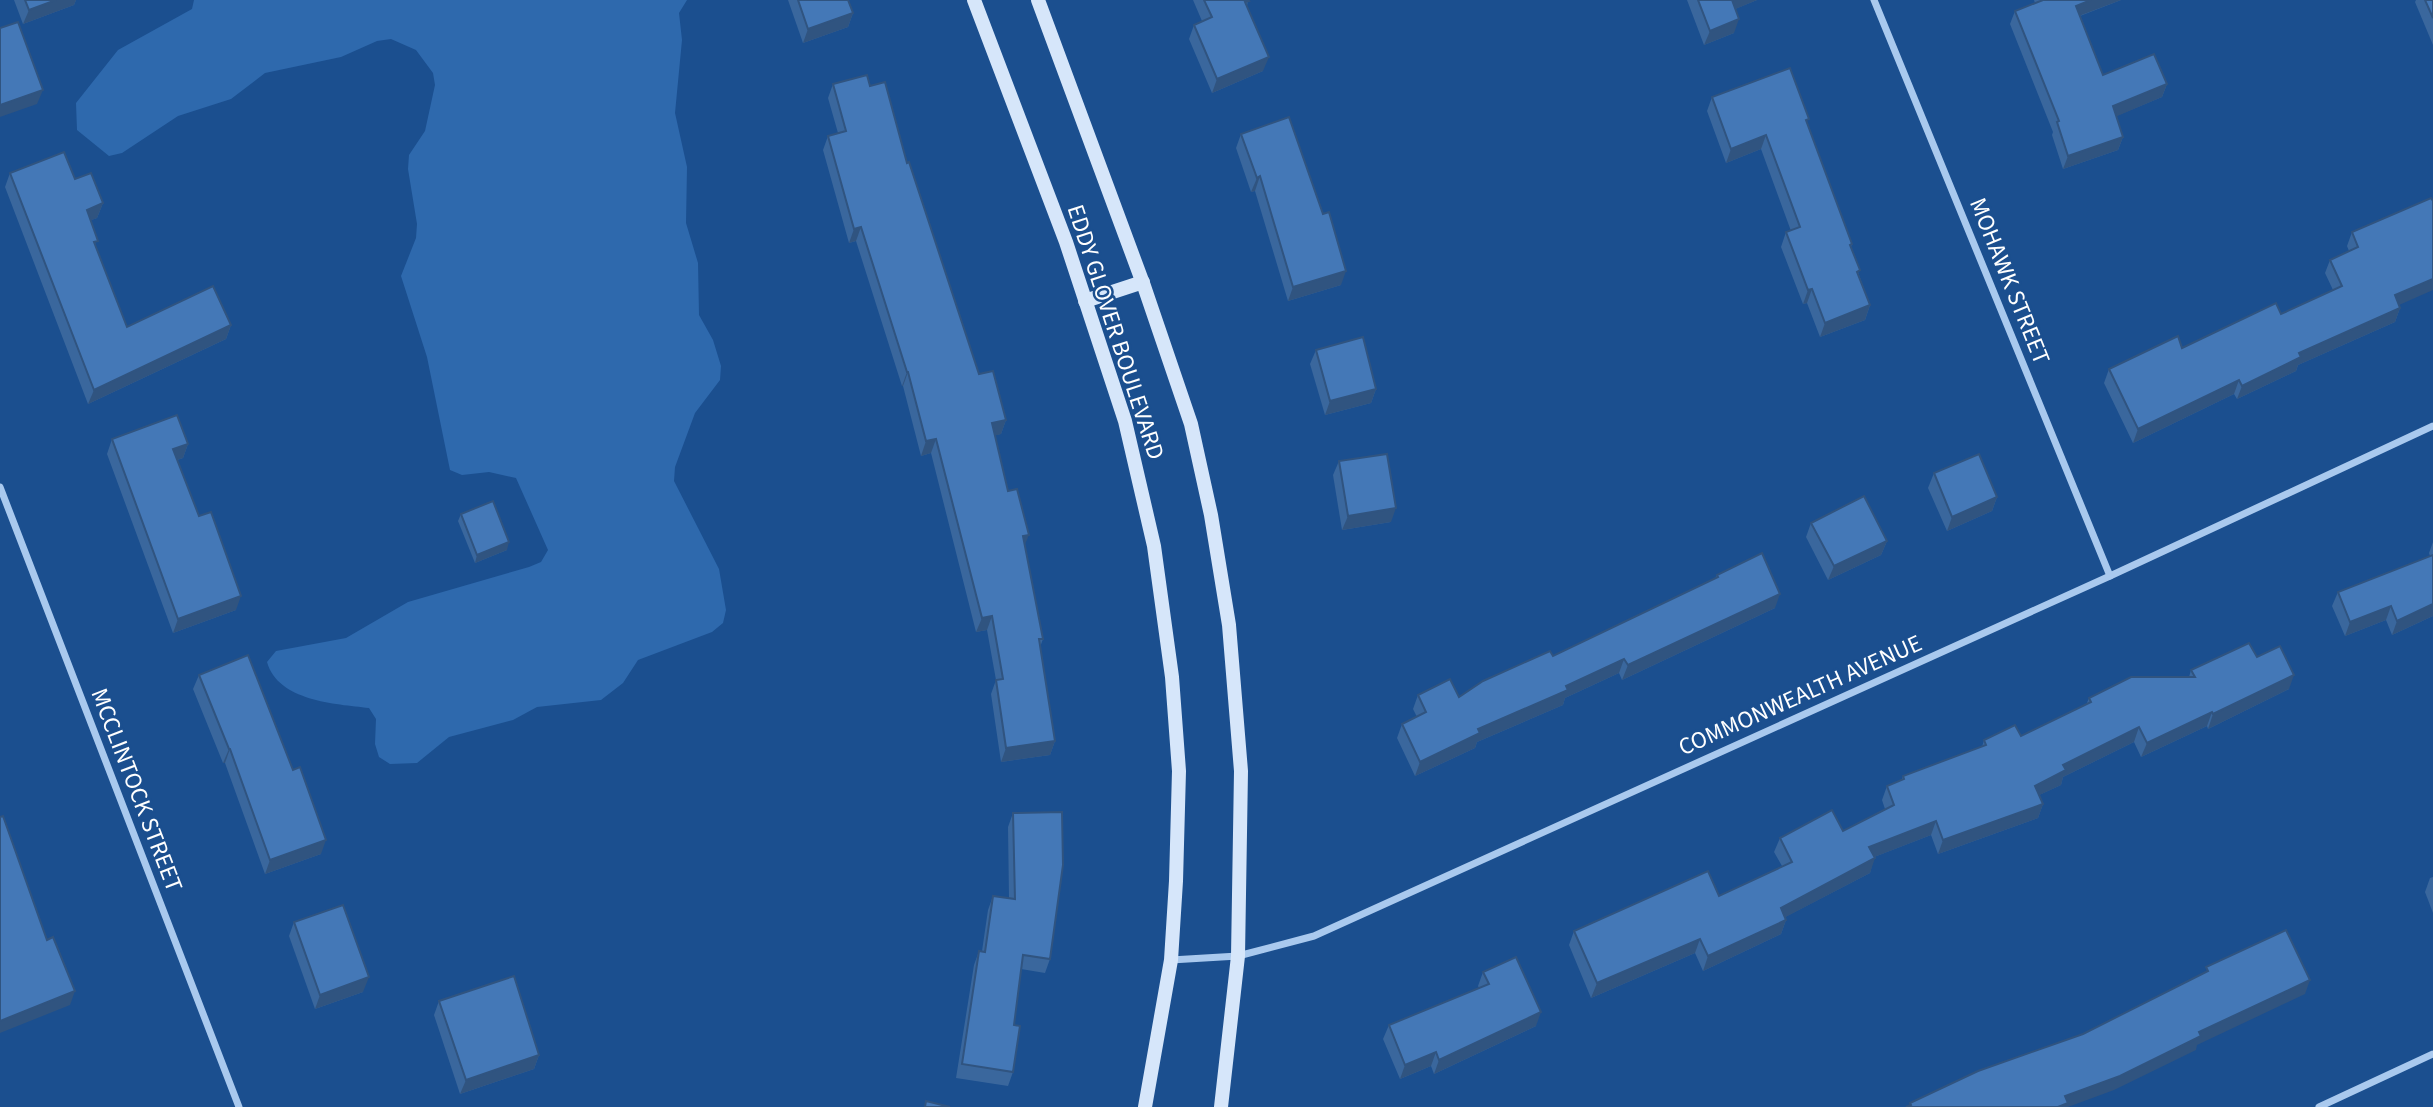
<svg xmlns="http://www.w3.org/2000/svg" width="2433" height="1107" font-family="'Source Sans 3',sans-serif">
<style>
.green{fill:#2e69ad}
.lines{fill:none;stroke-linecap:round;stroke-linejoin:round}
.street{stroke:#a9c9ee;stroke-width:7}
.secondary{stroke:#d6e6fa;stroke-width:14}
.wall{fill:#3a679d}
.shaded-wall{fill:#305480}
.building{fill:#4478b7;stroke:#305480;stroke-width:2}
.labels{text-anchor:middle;stroke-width:5;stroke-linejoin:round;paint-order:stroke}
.street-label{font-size:24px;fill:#fff;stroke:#1b4f8f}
</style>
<rect width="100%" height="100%" fill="#1b4f8f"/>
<path class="green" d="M194,0H687L679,13L682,40L675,113L687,167L686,223L698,263L699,315L713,340L721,366L720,380L695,413L675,467L674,481L719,569L726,610L723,623L712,632L638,660L623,683L601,700L537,707L513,720L449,737L417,763L390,764L379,757L375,744L376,719L369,708C335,704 278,701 267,662L276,651L346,638L408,602L529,567L541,562L548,550L516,478L489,472L462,475L450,470L427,357L401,276L416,238L417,224L408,169L409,155L425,131L435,85L433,73L416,50L391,39L377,41L341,57L265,73L231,99L178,116L122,153L109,156L77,130L76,103L118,50L192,9Z"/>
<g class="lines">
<g class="street">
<path d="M1874,0L2110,576"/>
<path d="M0,487L239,1107"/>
<path d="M1171,960L1238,956L1314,936L2110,576L2433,426"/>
<path d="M2319,1107L2433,1054"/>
</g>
<g class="secondary">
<path d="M974,0L1066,242L1125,421L1154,546L1172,677L1179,771L1176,881L1171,960L1145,1107"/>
<path d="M1038,0L1144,286L1191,424L1211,515L1229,625L1241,771L1238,956L1221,1107"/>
<path d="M1085,301L1143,282"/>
</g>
</g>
<g class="wall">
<path d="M14,0H76L74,5L23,24Z"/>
<path d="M788,0H848L853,13L848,27L803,43Z"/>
<path d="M1193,0H1248L1247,6L1263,71L1212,93L1189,39L1194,25L1202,21Z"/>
<path d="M1687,0H1757L1735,9L1734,33L1704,45Z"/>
<path d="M2034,0H2121L2080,16L2103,75L2167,84L2162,97L2116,116L2123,137L2118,150L2063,169L2052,135L2053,132L2010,24L2015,11L2035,3Z"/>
<path d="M2416,0H2433V45L2415,2Z"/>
<path d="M833,84L870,86L907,163L979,374L1006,420L1001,434L995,435L1008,491L1025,545L1043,639L1040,647L1055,741L1050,755L1001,762L991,694L996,680L987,630L976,632L931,453L921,456L903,386H902L856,241L849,243L823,150L828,136L838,133L828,98Z"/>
<path d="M1712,97L1807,125L1852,244L1851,247L1859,275L1870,305L1865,320L1820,337L1807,303L1803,304L1781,247L1786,232L1791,231L1761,149L1726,163L1707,111Z"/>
<path d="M1241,134L1341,285L1288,301L1255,191L1251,192L1236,148Z"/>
<path d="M10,173L75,179L103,203L97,218L91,220L96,247L127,327L231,325L226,339L88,404L5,187Z"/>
<path d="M2352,232L2399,305L2400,308L2395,322L2298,365L2296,371L2237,399L2234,394L2133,443L2104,383L2109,369L2182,348L2281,314L2333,290L2325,273L2330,260L2349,251L2347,246Z"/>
<path d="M1316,350L1376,389L1371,403L1325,415L1310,364Z"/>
<path d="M112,439L188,444L183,458L177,460L236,610L173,633L107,454Z"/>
<path d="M1339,461L1391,522L1342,530L1333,475Z"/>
<path d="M1934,473L1997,497L1992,511L1947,531L1928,488Z"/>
<path d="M461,514L507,550L475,563L458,521Z"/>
<path d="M1811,523L1887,541L1881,555L1828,580L1806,537Z"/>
<path d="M2433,542V616L2392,635L2386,620L2345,636L2332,606L2338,592L2430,556L2429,553Z"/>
<path d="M1717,575L1775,608L1622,680L1619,673L1565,698L1563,705L1477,742L1475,748L1415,776L1397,738L1402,724L1417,717L1413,709L1418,695L1459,697L1553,656L1715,578Z"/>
<path d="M2257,657L2289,689L2208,729L2207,726L2141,757L2134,742L2063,777L2061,785L2039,795L2043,804L2038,818L1938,854L1931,835L1874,857L1870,873L1785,917L1786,920L1781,934L1703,971L1695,953L1591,998L1569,945L1574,931L1719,896L1782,866L1774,852L1780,838L1843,831L1885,809L1882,800L1887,786L1901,781L1903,776L1982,747L1984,740L2021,736L2086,705L2089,698L2189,677L2191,670Z"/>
<path d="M199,675L293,770L321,854L265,874L225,763H223L193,689Z"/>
<path d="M1013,813L1050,959L1045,973L1021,969L1014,1025L1013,1072L1008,1086L956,1078L974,965L979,951H982L988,910L993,896L1009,898L1008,827Z"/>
<path d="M2433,877V913L2425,892L2430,878Z"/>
<path d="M294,922L363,992L315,1009L289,936Z"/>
<path d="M1483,972L1536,1026L1434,1074L1431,1066L1400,1079L1383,1039L1389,1025L1479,988L1478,986Z"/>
<path d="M439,1001L539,1055L534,1069L460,1094L434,1015Z"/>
</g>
<g class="shaded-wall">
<path d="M56,0H76L74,5L23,24L29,10Z"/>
<path d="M1730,0H1757L1726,13Z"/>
<path d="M2091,0H2121L2071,19L2076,6Z"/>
<path d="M853,13L848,27L803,43L808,29Z"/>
<path d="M1739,19L1734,33L1704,45L1710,31Z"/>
<path d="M1269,57L1263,71L1212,93L1217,79Z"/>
<path d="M2167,84L2162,97L2108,120L2113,106Z"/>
<path d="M43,90L37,104L0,117V105Z"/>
<path d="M1766,135L1761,149L1726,163L1731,149Z"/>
<path d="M2123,137L2118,150L2063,169L2068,156Z"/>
<path d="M1260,176L1255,191L1251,192L1257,178Z"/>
<path d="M103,203L97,218L81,224L87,210Z"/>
<path d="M861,227L856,241L849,243L854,229Z"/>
<path d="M1346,271L1341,285L1288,301L1293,287Z"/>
<path d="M2433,279V290L2390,309L2395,295Z"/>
<path d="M1812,289L1807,303L1803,304L1808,290Z"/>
<path d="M1870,305L1865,320L1820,337L1825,323Z"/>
<path d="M2400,308L2395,322L2298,365L2296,371L2237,399L2242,386L2299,353Z"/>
<path d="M231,325L226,339L88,404L94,390Z"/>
<path d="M907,372H908L903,386H902Z"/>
<path d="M2239,380L2234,394L2133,443L2138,429Z"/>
<path d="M1376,389L1371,403L1325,415L1330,401Z"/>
<path d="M1006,420L1001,434L987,438L992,423Z"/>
<path d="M936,439L931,453L921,456L926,441Z"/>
<path d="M188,444L183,458L168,463L173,449Z"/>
<path d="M1997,497L1992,511L1947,531L1952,517Z"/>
<path d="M1396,508L1391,522L1342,530L1348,516Z"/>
<path d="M1029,535L1023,549V536Z"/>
<path d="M1887,541L1881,555L1828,580L1834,566Z"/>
<path d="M509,542L507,550L475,563L477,555Z"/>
<path d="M1780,594L1775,608L1622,680L1628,665Z"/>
<path d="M241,596L236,610L173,633L178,619Z"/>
<path d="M2433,604V616L2392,635L2397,621Z"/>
<path d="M2391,606L2386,620L2345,636L2350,622Z"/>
<path d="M992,616L987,630L976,632L982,618Z"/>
<path d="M1624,659L1619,673L1565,698L1563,705L1477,742L1475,748L1415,776L1420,762L1478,729L1566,686Z"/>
<path d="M2294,675L2289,689L2208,729L2213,714Z"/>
<path d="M2212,712L2207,726L2141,757L2147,743Z"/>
<path d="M2139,727L2134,742L2063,777L2061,785L2029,800L2035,786L2063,765Z"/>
<path d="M1055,741L1050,755L1001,762L1006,748Z"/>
<path d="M229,749H230L225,763H223Z"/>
<path d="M2043,804L2038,818L1938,854L1943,840Z"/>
<path d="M1936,821L1931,835L1864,861L1869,847Z"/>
<path d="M326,840L321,854L265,874L270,860Z"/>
<path d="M1875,858L1870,873L1776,922L1781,908Z"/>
<path d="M1786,920L1781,934L1703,971L1708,956Z"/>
<path d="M1700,939L1695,953L1591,998L1597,983Z"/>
<path d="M369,977L363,992L315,1009L320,995Z"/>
<path d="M2310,980L2305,994L2197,1045L2196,1050L2114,1090L2068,1107H2058L2065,1096Z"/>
<path d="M75,991L70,1005L0,1033V1021Z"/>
<path d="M1541,1012L1536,1026L1434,1074L1439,1060Z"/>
<path d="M1436,1052L1431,1066L1400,1079L1405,1065Z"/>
<path d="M539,1055L534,1069L460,1094L466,1080Z"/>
</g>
<g class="building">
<path d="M25,0H56L29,10Z"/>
<path d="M798,0H848L853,13L808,29Z"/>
<path d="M1204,0H1248L1249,1L1245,2L1269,57L1217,79L1194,25L1212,17Z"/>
<path d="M1698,0H1732L1739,19L1710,31Z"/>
<path d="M2043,0H2091L2076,6L2103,75L2154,54L2167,84L2113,106L2123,137L2068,156L2057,122L2059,121L2015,11Z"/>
<path d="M2425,0H2433V18Z"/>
<path d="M18,22L43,90L0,105V28Z"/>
<path d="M1790,68L1809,119L1806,120L1852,244L1850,245L1860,270L1857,272L1870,305L1825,323L1812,289L1808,290L1786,232L1800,227L1766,135L1731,149L1712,97Z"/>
<path d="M867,75L870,86L885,82L907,163L909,162L979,374L993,371L1006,420L992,423L1008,491L1017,489L1029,535L1023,536L1043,639H1039L1055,741L1006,748L996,680L1003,679L992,616L982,618L936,439L926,441L908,372H907L861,227L854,229L828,136L846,131L833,84Z"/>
<path d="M1289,117L1323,214L1329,212L1346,271L1293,287L1260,176L1257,178L1241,134Z"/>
<path d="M64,152L75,179L91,173L103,203L87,210L98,241L94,242L127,327L213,286L231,325L94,390L10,173Z"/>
<path d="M2431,198L2433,201V279L2395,295L2400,308L2299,353L2301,357L2242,386L2239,380L2138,429L2109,369L2178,336L2182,348L2276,303L2281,314L2342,286L2330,260L2358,247L2352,232Z"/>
<path d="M1363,337L1376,389L1330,401L1316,350Z"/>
<path d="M177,415L188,444L173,449L199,516L211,512L241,596L178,619L112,439Z"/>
<path d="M1387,454L1396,508L1348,516L1339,461Z"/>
<path d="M1979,454L1997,497L1952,517L1934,473Z"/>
<path d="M1864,496L1887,541L1834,566L1811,523Z"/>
<path d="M493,501L509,542L477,555L461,514Z"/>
<path d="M1762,553L1780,594L1628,665L1624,659L1566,686L1568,690L1478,729L1480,733L1420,762L1402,724L1426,712L1418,695L1450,679L1459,697L1483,681L1550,651L1553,656L1718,577L1717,575Z"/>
<path d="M2433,555V604L2397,621L2391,606L2350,622L2338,592Z"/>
<path d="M2249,643L2257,657L2280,646L2294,675L2213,714L2212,712L2147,743L2139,727L2063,765L2066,770L2035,786L2043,804L1943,840L1936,821L1869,847L1875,858L1781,908L1786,920L1708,956L1700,939L1597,983L1574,931L1708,871L1719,896L1792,862L1780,838L1832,810L1843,831L1894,805L1887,786L1904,779L1903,776L1986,745L1984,740L2015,725L2021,736L2091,702L2089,698L2131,677H2195L2191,670Z"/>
<path d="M248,655L293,770L300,767L326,840L270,860L230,749H229L199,675Z"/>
<path d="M1062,812L1063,865L1050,959L1023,955L1014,1025L1020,1026L1013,1072L962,1064L979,951L985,952L993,896L1015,899L1013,813Z"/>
<path d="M3,816L47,940L53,937L75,991L0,1021V817Z"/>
<path d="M343,905L369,977L320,995L294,922Z"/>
<path d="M2286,930L2310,980L2199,1032L2201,1036L2120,1076L2065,1096L2068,1103L2058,1107H1906L1911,1105L1910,1103L1978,1071L2083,1034L2208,971L2206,967Z"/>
<path d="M1516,957L1541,1012L1439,1060L1436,1052L1405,1065L1389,1025L1489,984L1483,972Z"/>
<path d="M514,976L539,1055L466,1080L439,1001Z"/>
<path d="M926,1101L950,1107H925Z"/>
</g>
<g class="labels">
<g class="street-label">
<text transform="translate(2010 281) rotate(68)" y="8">MOHAWK STREET</text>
<text transform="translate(1116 332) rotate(72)" y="8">EDDY GLOVER BOULEVARD</text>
<text transform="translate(1800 695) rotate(-24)" y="8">COMMONWEALTH AVENUE</text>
<text transform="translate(137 790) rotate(69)" y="8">MCCLINTOCK STREET</text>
</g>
</g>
</svg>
